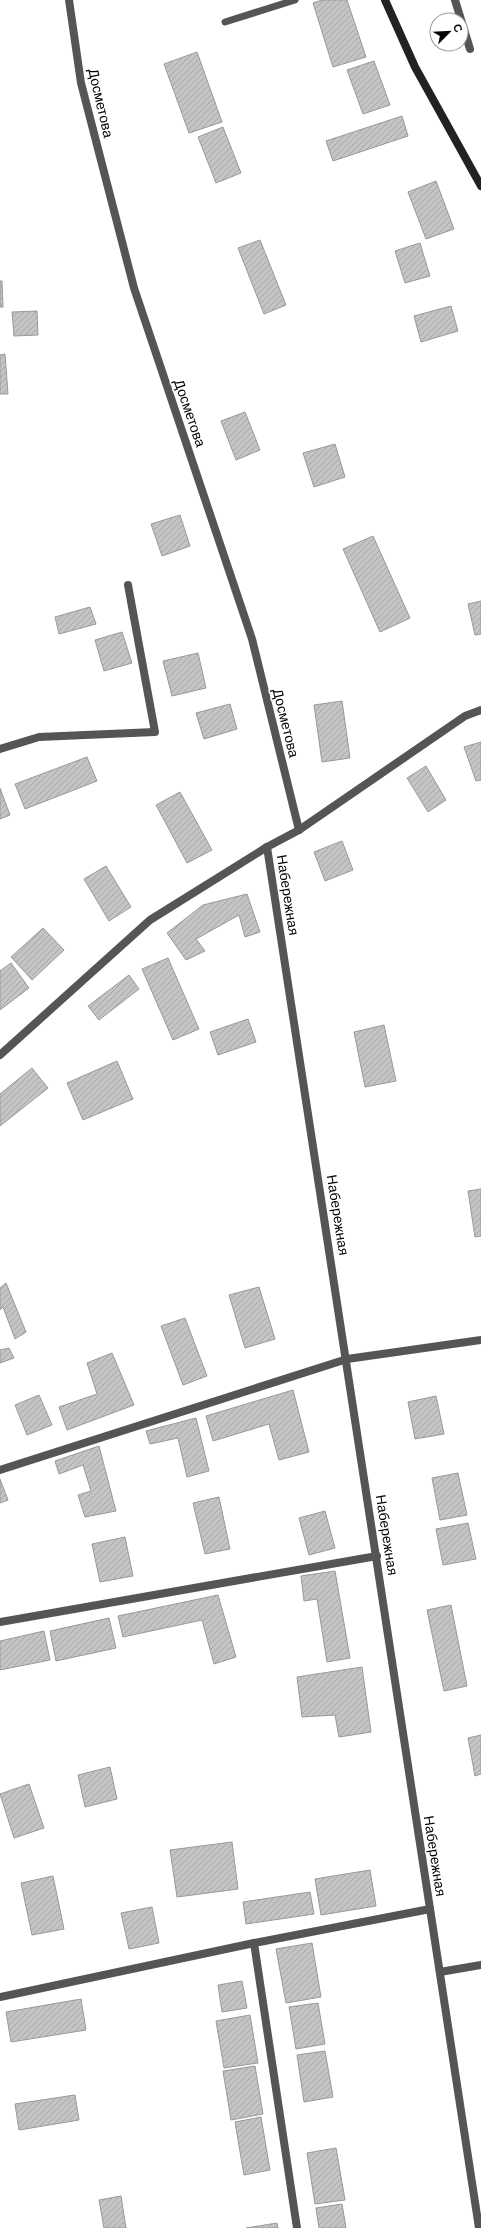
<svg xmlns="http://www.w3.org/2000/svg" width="481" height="2228" font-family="Arial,sans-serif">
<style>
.building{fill:url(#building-hatch);stroke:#999}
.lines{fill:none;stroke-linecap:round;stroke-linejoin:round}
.service{stroke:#555;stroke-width:7}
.minor{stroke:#555;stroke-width:8}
.secondary{stroke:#222;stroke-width:8}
.labels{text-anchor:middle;stroke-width:3;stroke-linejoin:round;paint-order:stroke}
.street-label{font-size:14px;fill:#000;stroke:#fff}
</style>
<defs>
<pattern id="building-hatch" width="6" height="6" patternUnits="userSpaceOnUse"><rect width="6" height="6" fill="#c4c4c4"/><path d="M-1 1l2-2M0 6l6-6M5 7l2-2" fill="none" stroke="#a7a7a7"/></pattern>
</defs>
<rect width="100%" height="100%" fill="#fff"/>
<g class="building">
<path d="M322,0H347L366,57L333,67L313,3Z"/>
<path d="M197,52L222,122L189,133L164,64Z"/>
<path d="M374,61L390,105L363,114L347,70Z"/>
<path d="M402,116L408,136L333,161L326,141Z"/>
<path d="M223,127L241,173L216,183L198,137Z"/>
<path d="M436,181L454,229L426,239L408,192Z"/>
<path d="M260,240L286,305L264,314L238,248Z"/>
<path d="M420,243L430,276L405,283L395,251Z"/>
<path d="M0,281H2L3,307H0Z"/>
<path d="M451,306L458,331L421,342L414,316Z"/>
<path d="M37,311L38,335L14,336L12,312Z"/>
<path d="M5,354L8,394H0V355Z"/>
<path d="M245,412L260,450L236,460L221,421Z"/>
<path d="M335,444L345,477L314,487L303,453Z"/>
<path d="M180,515L190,546L162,556L151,524Z"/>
<path d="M373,536L410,618L380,632L343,549Z"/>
<path d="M481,601V634L475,635L468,604Z"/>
<path d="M90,607L96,624L59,634L55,617Z"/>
<path d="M122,632L132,663L104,671L95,640Z"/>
<path d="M198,653L206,688L172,696L163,661Z"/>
<path d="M342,701L350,758L322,762L314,705Z"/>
<path d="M230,704L237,729L204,739L196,713Z"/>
<path d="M481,742V780L476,781L464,747Z"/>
<path d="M87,757L97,781L25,809L15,784Z"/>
<path d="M426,766L446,800L428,812L407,778Z"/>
<path d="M0,788L10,815L0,819Z"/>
<path d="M180,792L212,850L187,863L156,805Z"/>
<path d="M342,841L353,870L325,881L314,852Z"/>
<path d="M106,866L131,907L109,921L84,879Z"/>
<path d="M247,894L260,932L245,937L239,915L196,939L205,951L186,960L167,933L203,905Z"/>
<path d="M43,928L64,950L32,980L11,957Z"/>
<path d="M168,958L199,1029L173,1040L142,969Z"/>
<path d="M11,963L29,988L0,1010V971Z"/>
<path d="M129,975L139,989L99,1020L88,1006Z"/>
<path d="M248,1019L256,1042L218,1055L210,1032Z"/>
<path d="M384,1025L396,1081L365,1087L354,1032Z"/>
<path d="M117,1061L133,1099L83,1120L67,1083Z"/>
<path d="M32,1068L48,1088L0,1126V1094Z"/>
<path d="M481,1189V1236L475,1237L468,1191Z"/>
<path d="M6,1283L26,1332L15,1339L3,1307L0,1310V1288Z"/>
<path d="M259,1287L275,1339L245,1348L229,1295Z"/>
<path d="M185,1318L207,1376L183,1385L161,1326Z"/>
<path d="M9,1348L14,1358L0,1363V1350Z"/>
<path d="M112,1353L134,1405L67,1430L59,1407L97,1394L87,1363Z"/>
<path d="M293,1390L309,1452L279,1460L269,1424L213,1441L206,1416Z"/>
<path d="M39,1395L52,1425L27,1435L15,1405Z"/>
<path d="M436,1396L444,1434L415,1439L408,1402Z"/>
<path d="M196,1418L209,1471L187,1477L178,1438L150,1444L146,1431Z"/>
<path d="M99,1446L116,1511L85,1517L78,1495L91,1491L83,1465L59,1474L55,1461Z"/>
<path d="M458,1473L467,1515L440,1520L432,1478Z"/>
<path d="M0,1479L8,1500L0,1503Z"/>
<path d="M219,1497L230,1549L205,1554L193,1503Z"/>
<path d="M325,1511L335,1548L309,1555L299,1518Z"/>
<path d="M468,1523L476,1559L443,1565L436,1529Z"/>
<path d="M125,1537L133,1576L100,1582L92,1544Z"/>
<path d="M335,1571L350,1658L327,1662L317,1599L304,1601L301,1576Z"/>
<path d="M218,1595L236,1657L214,1664L202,1620L123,1637L118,1616Z"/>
<path d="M451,1605L467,1686L444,1691L427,1610Z"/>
<path d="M109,1618L116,1648L56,1661L50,1631Z"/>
<path d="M44,1631L50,1660L0,1670V1641Z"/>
<path d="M362,1667L371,1732L339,1737L335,1715L302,1717L297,1677Z"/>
<path d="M481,1735V1774L475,1776L468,1738Z"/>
<path d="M110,1767L117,1799L85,1807L78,1775Z"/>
<path d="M29,1784L44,1828L14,1838L0,1794Z"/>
<path d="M232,1842L238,1889L177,1897L170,1850Z"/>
<path d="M370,1870L376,1906L321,1915L315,1879Z"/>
<path d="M53,1876L64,1929L32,1935L21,1883Z"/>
<path d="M310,1892L314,1914L246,1924L243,1902Z"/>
<path d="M152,1907L159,1943L129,1949L121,1913Z"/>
<path d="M312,1943L321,1997L286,2003L276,1949Z"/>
<path d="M242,1981L247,2008L222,2012L218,1985Z"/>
<path d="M81,1999L86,2030L11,2042L6,2012Z"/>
<path d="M318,2003L325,2044L296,2049L289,2007Z"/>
<path d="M250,2015L258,2063L224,2068L216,2021Z"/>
<path d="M325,2051L333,2097L304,2102L297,2055Z"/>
<path d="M255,2066L263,2114L231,2120L223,2071Z"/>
<path d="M75,2095L79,2120L19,2130L15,2104Z"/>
<path d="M261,2117L270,2170L244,2175L235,2122Z"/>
<path d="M336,2148L345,2200L315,2204L307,2153Z"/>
<path d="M121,2196L126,2228H104L99,2200Z"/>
<path d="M342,2204L346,2228H319L316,2208Z"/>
<path d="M277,2223L278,2228H246Z"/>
</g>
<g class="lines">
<path class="service" d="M225,22L295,0"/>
<g class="minor">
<path d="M69,0L81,83L134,288L252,639L299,830"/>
<path d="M455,0L470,49"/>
<path d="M0,749L39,737L155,732L128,585"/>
<path d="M267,847L479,2228"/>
<path d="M0,1055L150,920L267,847L299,830L465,716L481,710"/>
<path d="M0,1470L347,1359L481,1340"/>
<path d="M0,1622L377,1556"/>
<path d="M254,1943L297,2228"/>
<path d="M440,1972L481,1965"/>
<path d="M0,1997L254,1943L430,1909"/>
</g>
<path class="secondary" d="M385,0L415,67L481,186"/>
</g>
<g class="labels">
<g class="street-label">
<text transform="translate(101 103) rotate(77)" y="5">Досметова</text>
<text transform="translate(190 413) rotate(71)" y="5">Досметова</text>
<text transform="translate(286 723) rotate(76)" y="5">Досметова</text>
<text transform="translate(288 895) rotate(81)" y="5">Набережная</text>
<text transform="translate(338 1215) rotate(81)" y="5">Набережная</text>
<text transform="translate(387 1535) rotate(81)" y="5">Набережная</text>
<text transform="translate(435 1856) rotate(81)" y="5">Набережная</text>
</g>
</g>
<g transform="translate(449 32) rotate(66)"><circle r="19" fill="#ffffff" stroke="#999999"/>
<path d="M0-3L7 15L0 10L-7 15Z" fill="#000000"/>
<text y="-6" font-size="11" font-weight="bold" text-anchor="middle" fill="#000000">С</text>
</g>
</svg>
